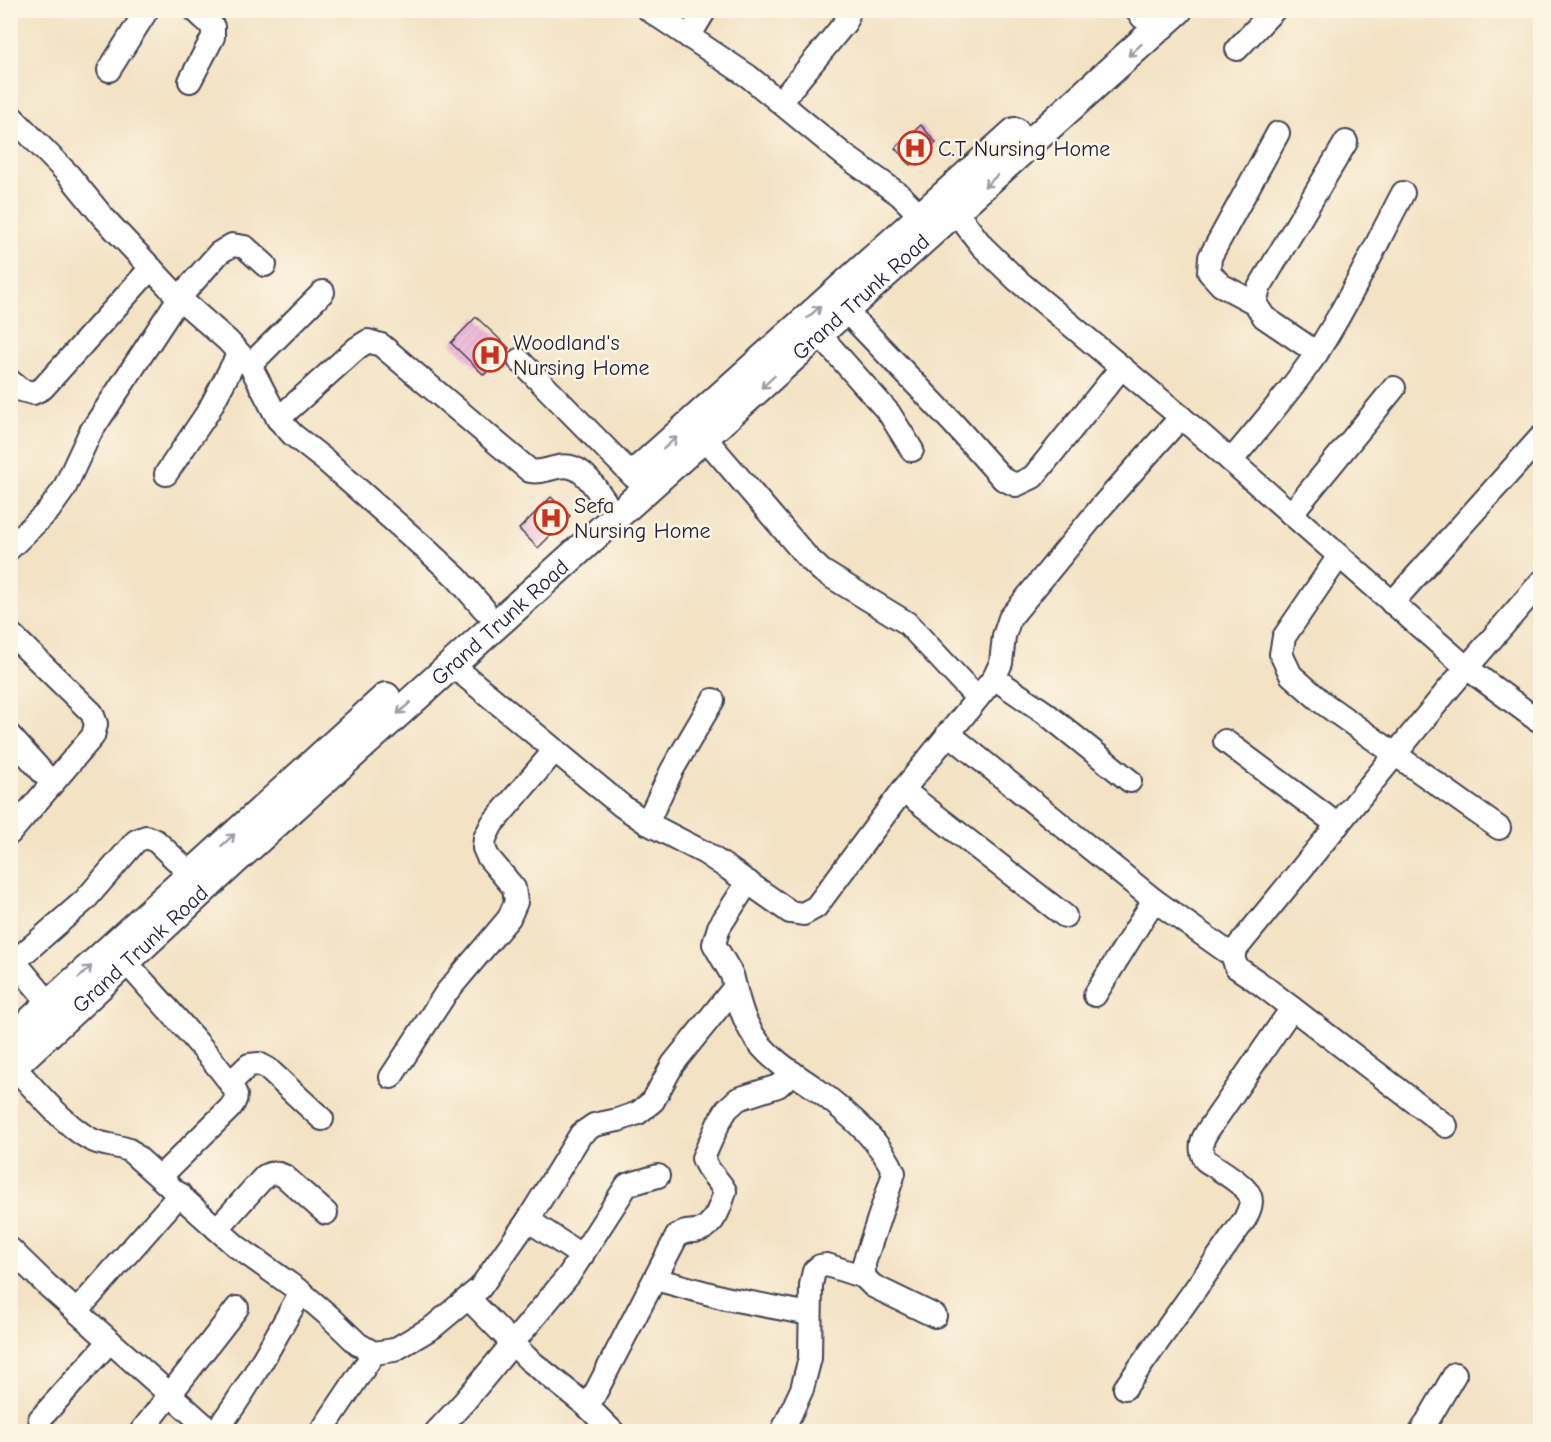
<svg xmlns="http://www.w3.org/2000/svg" width="1551" height="1442" font-family="'Comic Neue',sans-serif">
<style>
.building{fill:url(#building-hatch)}
.lines{fill:none;stroke-linecap:round;stroke-linejoin:round}
.minor-casing{stroke:#413f50;stroke-width:26}
.major-casing{stroke:#413f50;stroke-width:32}
.minor{stroke:#fff;stroke-width:22}
.major{stroke:#fff;stroke-width:28}
.oneway{stroke:#9c9ca7}
.labels{text-anchor:middle;stroke-width:5;stroke-linejoin:round;paint-order:stroke}
.poi-label{font-size:22px;fill:#22223b;stroke:#fcf5e5;text-anchor:start}
.street-label{font-size:22px;fill:#22223b;stroke:#fcf5e5}
</style>
<defs>
<pattern id="building-hatch" width="6" height="6" patternUnits="userSpaceOnUse" patternTransform="scale(1.5)"><rect width="6" height="6" fill="#eaa8d7"/><path d="M-1 1l2-2M0 6l6-6M5 7l2-2" fill="none" stroke="#c890b9"/></pattern>
</defs>
<rect width="100%" height="100%" fill="#fcf5e5"/>
<filter id="ink" filterUnits="userSpaceOnUse"><feTurbulence type="fractalNoise" baseFrequency=".0167" numOctaves="2"/><feDisplacementMap in="SourceGraphic" scale="12" xChannelSelector="R" yChannelSelector="G"/><feConvolveMatrix kernelMatrix="1 2 1 2 8 2 1 2 1" color-interpolation-filters="sRGB"/></filter>
<filter id="wash" filterUnits="userSpaceOnUse"><feTurbulence type="fractalNoise" baseFrequency=".008" numOctaves="4" result="noise"/><feDisplacementMap in="SourceGraphic" scale="24" xChannelSelector="R" yChannelSelector="G"/><feGaussianBlur stdDeviation="1.35" result="paint"/><feColorMatrix in="noise" values="0 0 0 0 0 0 0 0 0 0 0 0 0 0 0 0 0 1.4 0 .05"/><feComposite in="paint" operator="in"/></filter>
<g filter="url(#wash)">
<rect width="100%" height="100%" fill="#f3e2c4"/>
<g id="blocks">
<g class="building">
<path d="M921,125L936,143L910,165L895,148Z"/>
<path d="M476,317L509,348L484,375L451,343Z"/>
<path d="M551,497L570,516L538,548L519,529Z"/>
</g>
</g>
</g>
<g filter="url(#ink)">
<use href="#blocks" fill-opacity="0" stroke="#413f50" stroke-width="1.5"/>
<g class="lines">
<defs>
<g id="minor">
<path d="M649,10L748,76L844,155L900,195L921,216"/>
<path d="M1137,10L1142,17"/>
<path d="M689,37L705,10"/>
<path d="M1237,49L1274,10"/>
<path d="M109,70L147,10"/>
<path d="M190,81L213,37V27L195,10"/>
<path d="M781,101L845,23L849,10"/>
<path d="M10,115L68,174L103,217L151,268L179,298L228,341L250,365L278,419L293,435L326,461L429,552L457,578L484,609"/>
<path d="M956,212L982,246L1017,280L1181,417L1467,668L1536,719H1540"/>
<path d="M1255,303L1221,285L1209,272L1210,257L1278,133"/>
<path d="M846,311L952,422L1003,479L1016,485L1033,477L1121,368"/>
<path d="M820,335L889,413L912,450"/>
<path d="M1317,353L1264,317L1255,303L1259,288L1346,142"/>
<path d="M519,360L633,476"/>
<path d="M250,365L323,292"/>
<path d="M10,381L21,390L33,393L43,388L151,268"/>
<path d="M278,419L357,348L368,341L381,345L530,471C542,473 547,469 558,467C582,462 593,485 605,501"/>
<path d="M705,438L807,557L822,571L907,623L977,698"/>
<path d="M1231,461C1260,426 1290,392 1316,354C1349,303 1375,246 1403,193"/>
<path d="M166,474L208,412L239,353"/>
<path d="M1291,514L1394,388"/>
<path d="M10,548L49,510L64,489L90,433L179,298L219,253L232,245L245,247L265,265"/>
<path d="M1339,556L1284,637L1281,654L1291,675L1323,703L1499,828"/>
<path d="M1392,603L1540,438"/>
<path d="M10,633L92,713L96,724L93,736L10,833"/>
<path d="M452,665L622,806L647,823L705,853L729,869L790,912L803,914L816,907L903,790L994,678L1001,663L1004,636L1010,618L1101,507L1181,417"/>
<path d="M994,678L1044,712L1130,781"/>
<path d="M948,733L1154,900L1233,956"/>
<path d="M10,736L52,783"/>
<path d="M1225,741L1338,825"/>
<path d="M903,790L1065,916"/>
<path d="M647,823L672,770L713,700"/>
<path d="M10,956L50,1004"/>
<path d="M15,961L85,900L136,841L146,837L156,841L191,874"/>
<path d="M126,962C142,981 234,1079 236,1095C236,1100 233,1104 230,1108L160,1177"/>
<path d="M735,987C740,1007 745,1025 758,1042C773,1061 793,1073 812,1086C841,1107 881,1139 894,1173L864,1263V1277L873,1286L935,1316"/>
<path d="M1095,995L1154,900"/>
<path d="M13,1066C33,1087 70,1133 97,1142C107,1145 118,1146 129,1150L236,1246L301,1292L329,1316L358,1344L374,1353L394,1350L433,1327L480,1288L528,1220L581,1134L594,1125L618,1120L638,1113L653,1101L673,1064L735,987L732,975L714,944L719,927L748,882"/>
<path d="M391,1077L446,993L509,918L516,902L514,888L488,857L484,848L485,838L492,824L555,750"/>
<path d="M230,1083L249,1065L259,1064L268,1069L322,1119"/>
<path d="M1446,1126L1258,982L1236,967L1233,956L1236,949L1451,686L1540,583"/>
<path d="M528,1220L582,1256"/>
<path d="M217,1229L265,1176C272,1172 278,1173 284,1176L326,1213"/>
<path d="M10,1249L47,1285L212,1432"/>
<path d="M655,1279L725,1298L810,1314"/>
<path d="M469,1299L528,1359L588,1407L613,1432"/>
<path d="M77,1311L180,1194"/>
<path d="M1125,1388L1245,1219C1248,1212 1253,1204 1250,1196C1246,1185 1215,1167 1205,1160C1197,1145 1204,1135 1213,1123L1292,1008"/>
<path d="M588,1407L677,1236C687,1229 689,1233 700,1230C715,1225 721,1205 725,1191C717,1177 708,1173 703,1158L719,1122L727,1109L738,1099L778,1086L793,1073"/>
<path d="M40,1419L110,1341"/>
<path d="M141,1432L237,1308"/>
<path d="M215,1432C249,1388 274,1340 301,1292"/>
<path d="M321,1432L374,1353"/>
<path d="M436,1432L464,1402L569,1275L627,1185L658,1176"/>
<path d="M782,1432L802,1389L810,1358L811,1285L814,1271L820,1266L827,1265L864,1277"/>
<path d="M1421,1432L1455,1374"/>
</g>
<g id="major">
<path d="M641,468L1015,132"/>
<path d="M10,1040L386,697"/>
<path id="s1" d="M10,1069L233,862L1178,10"/>
</g>
</defs>
<use href="#minor" class="minor-casing"/>
<use href="#major" class="major-casing"/>
<use href="#minor" class="minor"/>
<use href="#major" class="major"/>
</g>
<defs><path id="oneway-shaft" d="M-6 0H5M1.5-3L5.5 0L1.5 3" fill="none" stroke-width="1.6" stroke-linecap="round" stroke-linejoin="round" transform="scale(1.5)"/></defs>
<g class="oneway">
<use href="#oneway-shaft" transform="translate(1135 50) rotate(138)"/>
<use href="#oneway-shaft" transform="translate(991 181) rotate(138)"/>
<use href="#oneway-shaft" transform="translate(814 312) rotate(-42)"/>
<use href="#oneway-shaft" transform="translate(768 382) rotate(138)"/>
<use href="#oneway-shaft" transform="translate(670 443) rotate(-42)"/>
<use href="#oneway-shaft" transform="translate(404 708) rotate(138)"/>
<use href="#oneway-shaft" transform="translate(228 840) rotate(-42)"/>
<use href="#oneway-shaft" transform="translate(85 972) rotate(-43)"/>
</g>
</g>
<defs>
<symbol id="hospital-ring" viewBox="-11 -11 22 22"><circle r="9.5" fill="#fcf5e5" stroke="#c8321e" stroke-width="1.5"/><path d="M-5-5h3v3.5h4V-5h3V5h-3V1.5h-4V5h-3Z" fill="#c8321e"/></symbol>
</defs>
<g fill-rule="evenodd">
<use href="#hospital-ring" x="896" y="129" width="38" height="38"/>
<use href="#hospital-ring" x="471" y="336" width="38" height="38"/>
<use href="#hospital-ring" x="532" y="499" width="38" height="38"/>
</g>
<g class="labels">
<g class="poi-label">
<text x="938" y="156">C.T Nursing Home</text>
<text x="513" y="350">Woodland's<tspan x="513" dy="25">Nursing Home</tspan></text>
<text x="574" y="513">Sefa<tspan x="574" dy="25">Nursing Home</tspan></text>
</g>
<g class="street-label">
<text dy="8" stroke="none"><textPath href="#s1" startOffset="1149">Grand Trunk Road</textPath></text>
<text dy="8" stroke="none"><textPath href="#s1" startOffset="663">Grand Trunk Road</textPath></text>
<text dy="8" stroke="none"><textPath href="#s1" startOffset="177">Grand Trunk Road</textPath></text>
</g>
</g>
<rect width="1551" height="1442" fill="none" stroke="#fcf5e5" stroke-width="36"/>
</svg>
